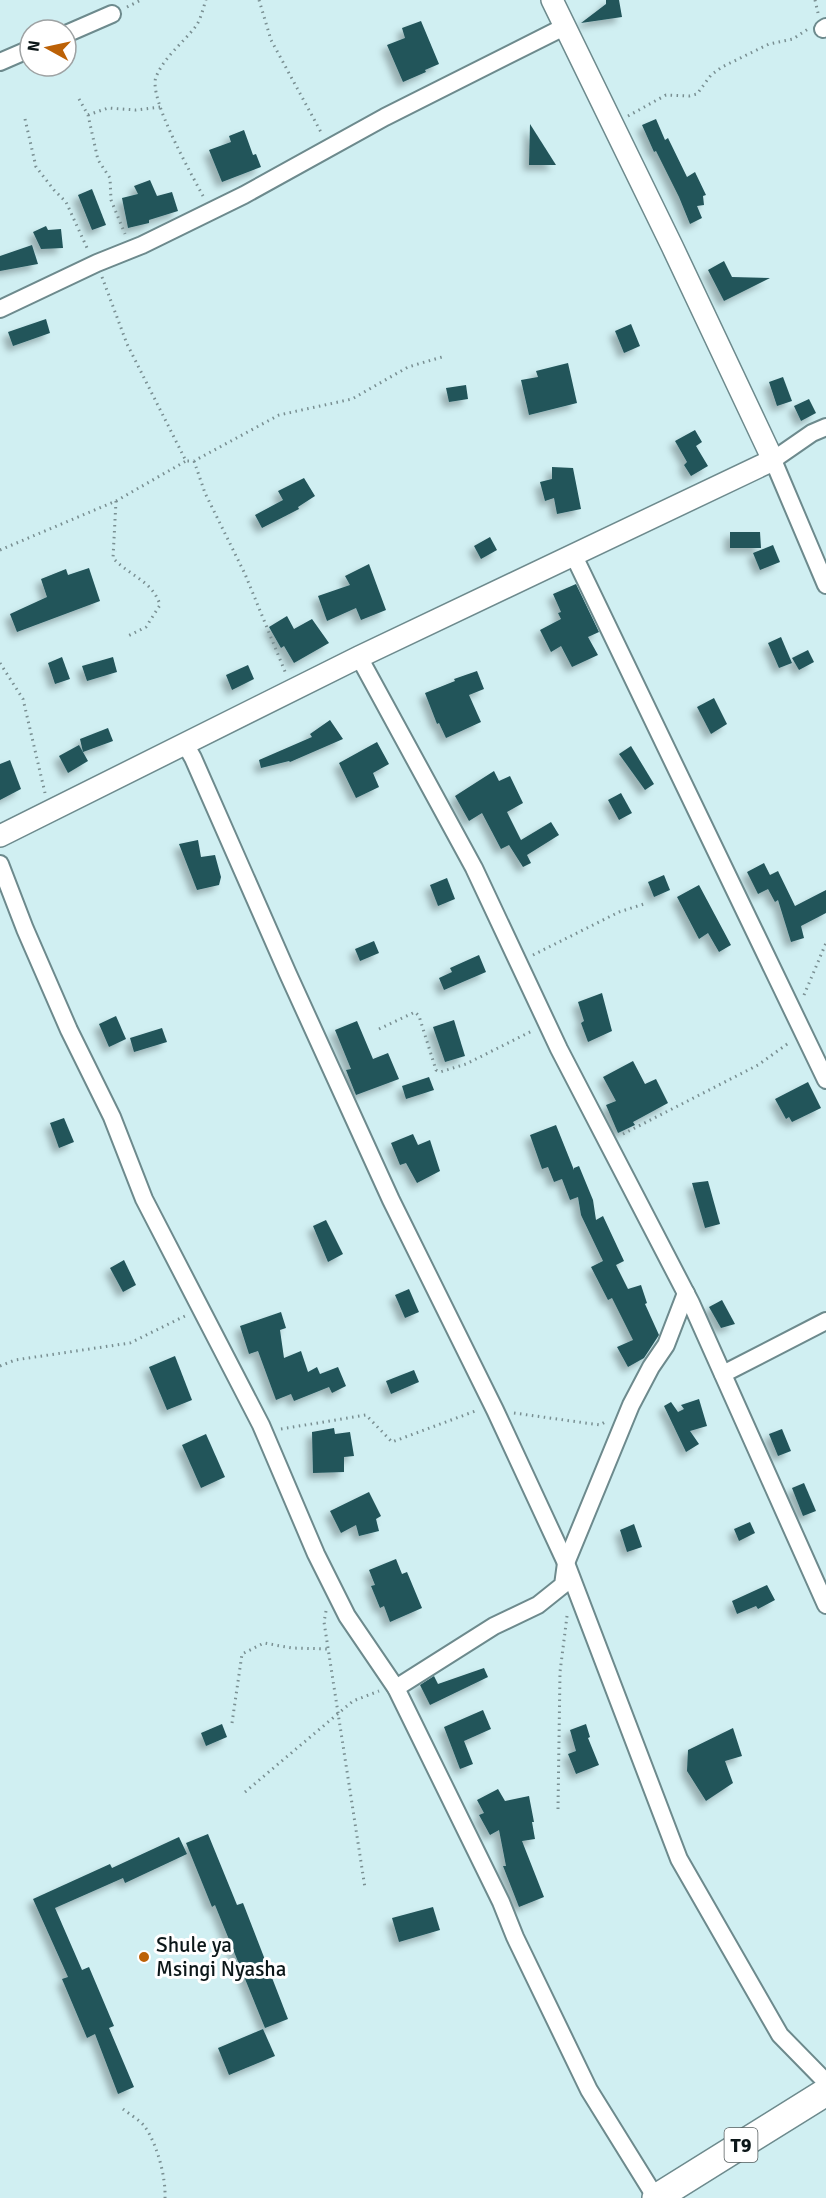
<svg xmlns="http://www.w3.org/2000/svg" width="826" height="2198" font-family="Signika,sans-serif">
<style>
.building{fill:#21545a;filter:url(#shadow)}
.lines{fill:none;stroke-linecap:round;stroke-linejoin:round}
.minor-casing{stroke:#6d8a8d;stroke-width:20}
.tertiary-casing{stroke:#6d8a8d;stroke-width:24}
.trunk-casing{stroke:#6d8a8d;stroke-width:30}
.path{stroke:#798f92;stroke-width:3;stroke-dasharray:1.5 4.5;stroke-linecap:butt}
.minor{stroke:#fff;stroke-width:16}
.tertiary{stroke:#fff;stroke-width:21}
.trunk{stroke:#fff;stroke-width:27}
.poi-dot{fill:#bc6106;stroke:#fff;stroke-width:2}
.labels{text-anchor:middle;stroke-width:6;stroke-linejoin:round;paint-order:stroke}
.shield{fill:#fff;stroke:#555d5e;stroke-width:1.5}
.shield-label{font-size:20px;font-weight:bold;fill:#0c1719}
.poi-label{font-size:21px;fill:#0c1719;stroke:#fff;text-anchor:start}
</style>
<defs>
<filter id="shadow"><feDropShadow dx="-5.5" dy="5.5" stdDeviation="3" flood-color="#0004"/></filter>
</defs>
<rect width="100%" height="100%" fill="#d0eff2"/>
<g class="building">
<path d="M606,0H619L622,17L581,23L606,4Z"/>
<path d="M421,21L439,64L425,70L426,72L403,82L387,45L405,38L402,28Z"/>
<path d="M656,119L665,140L668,138L687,177L695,172L706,195L703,196L704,205L697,206L702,218L690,224L679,197L656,151L654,152L642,125Z"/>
<path d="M530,124L556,165H529Z"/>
<path d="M244,130L253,155L256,154L261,167L222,182L209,150L231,142L229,136Z"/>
<path d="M150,180L157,196L172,192L178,211L149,220V223L128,228L122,198L138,194L134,186Z"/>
<path d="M92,189L106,225L92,230L78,195Z"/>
<path d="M46,226L48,230L61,229L63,248L41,249L33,232Z"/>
<path d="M32,245L38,264L0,271V256Z"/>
<path d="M724,261L732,277L770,278L724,301L708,270Z"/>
<path d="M46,319L50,333L13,346L8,332Z"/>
<path d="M631,324L640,346L624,353L615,331Z"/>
<path d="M568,363L577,403L529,415L521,380L538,377L536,371Z"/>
<path d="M783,377L792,401L777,406L769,382Z"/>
<path d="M466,385L468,399L449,402L446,388Z"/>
<path d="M809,399L816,413L801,421L794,406Z"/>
<path d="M695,430L702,442L696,446L708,466L691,476L684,465L687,462L675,441Z"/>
<path d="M552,467L573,468L581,509L557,514L554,498L545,501L540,482L552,479Z"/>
<path d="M304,478L315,496L298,507L299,509L262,528L255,515L283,500L278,491Z"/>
<path d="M730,532H760L761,548H730Z"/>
<path d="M490,537L497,550L481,559L474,546Z"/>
<path d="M773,545L780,562L760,570L753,553Z"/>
<path d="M369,564L386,610L361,620L356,608L327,621L318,596L350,585L345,576Z"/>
<path d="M89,568L100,601L17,632L10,614L47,597L41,579L66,569L68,575Z"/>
<path d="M576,584L599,632L588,637L598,655L572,667L561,646L551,652L540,630L561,619L558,613L561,612L553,594Z"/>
<path d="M287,616L294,629L312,619L329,643L294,663L284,646L281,648L269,627Z"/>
<path d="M781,637L792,663L779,668L768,643Z"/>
<path d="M808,650L814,662L799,670L792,658Z"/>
<path d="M62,657L70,679L55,684L48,663Z"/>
<path d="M113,657L117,672L87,681L82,666Z"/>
<path d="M248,665L254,679L232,690L226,675Z"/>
<path d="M477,671L484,689L469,695L481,722L446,738L439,723L437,724L425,693L455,681L454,679Z"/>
<path d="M714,698L727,724L711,734L697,707Z"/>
<path d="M330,720L343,739L290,762L289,761L261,768L259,760L312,737L310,734Z"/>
<path d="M108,728L113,741L83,752L80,739Z"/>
<path d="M377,742L389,764L373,773L379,787L356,798L339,763Z"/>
<path d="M79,745L88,761L68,773L59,756Z"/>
<path d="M631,746L654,784L645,790L619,754Z"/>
<path d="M10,760L21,789L0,800V764Z"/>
<path d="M494,771L499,781L510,776L523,803L507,812L521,840L551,822L559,835L527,855L531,863L523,867L509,845L501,849L482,813L469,821L455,796Z"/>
<path d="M621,793L632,813L619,820L608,800Z"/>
<path d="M198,840L201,857L215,855L221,877L219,885L197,890L179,844Z"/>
<path d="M764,863L770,875L778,871L795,906L826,890V913L801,926L804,938L791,942L778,900L775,902L768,889L758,894L747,872Z"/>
<path d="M664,875L670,890L654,897L648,882Z"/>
<path d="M447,878L455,899L438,906L430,885Z"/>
<path d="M699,885L731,945L719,952L708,933L699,939L677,897Z"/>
<path d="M374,941L379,953L360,961L355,949Z"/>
<path d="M479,955L486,972L444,990L439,978L452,972L450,968Z"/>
<path d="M602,993L612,1031L588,1042L581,1023L584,1021L578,1002Z"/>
<path d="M116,1016L126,1039L109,1047L99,1024Z"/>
<path d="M454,1020L465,1056L445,1062L433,1027Z"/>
<path d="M357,1021L373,1059L388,1053L399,1079L356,1095L346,1070L351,1069L335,1030Z"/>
<path d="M162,1028L167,1042L134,1052L130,1038Z"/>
<path d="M633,1061L645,1084L656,1079L668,1103L633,1122L635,1125L618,1133L606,1105L616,1101L603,1077Z"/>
<path d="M429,1077L434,1090L406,1099L402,1086Z"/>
<path d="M808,1082L821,1108L792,1122L789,1117L786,1119L775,1099Z"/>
<path d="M64,1118L74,1142L59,1148L50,1123Z"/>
<path d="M556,1125L574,1170V1168L579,1166L593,1200L596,1220L603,1216L624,1261L616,1265L628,1289L641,1285L647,1303L645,1304L659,1335L644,1358L628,1367L617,1347L633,1340L612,1298L608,1300L591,1267L603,1261L581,1215L578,1197L570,1200L562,1179L554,1182L548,1167L542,1169L530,1135Z"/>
<path d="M413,1134L418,1145L430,1140L440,1171L417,1183L406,1163L400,1165L391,1143Z"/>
<path d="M708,1181L720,1224L705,1228L692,1183Z"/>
<path d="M326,1220L343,1254L328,1262L313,1226Z"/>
<path d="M124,1260L136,1285L123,1292L110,1268Z"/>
<path d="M409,1289L419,1312L405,1318L395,1295Z"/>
<path d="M722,1300L735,1324L721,1328L709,1307Z"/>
<path d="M281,1312L286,1328L280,1330L284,1358L301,1351L308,1372L317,1367L320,1374L338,1367L346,1386L332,1393L329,1387L294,1401L291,1394L276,1400L258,1351L249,1354L240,1326Z"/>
<path d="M175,1356L192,1400L167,1410L149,1367Z"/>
<path d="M414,1370L419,1382L391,1394L386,1381Z"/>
<path d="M699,1399L707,1426L690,1431L699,1444L686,1452L664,1406L671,1402L678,1412L684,1409L681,1405Z"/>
<path d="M334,1428L335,1434L350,1432L354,1456L344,1457V1472L313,1473L312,1432Z"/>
<path d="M782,1429L791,1451L778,1456L769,1434Z"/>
<path d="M206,1434L225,1477L201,1488L182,1445Z"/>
<path d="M804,1483L816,1511L803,1516L792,1488Z"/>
<path d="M369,1492L381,1516L376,1519L379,1531L359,1536L356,1525L341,1533L330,1511Z"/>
<path d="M750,1522L755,1533L739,1541L734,1529Z"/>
<path d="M634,1524L642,1547L627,1552L620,1530Z"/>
<path d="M396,1559L402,1574L407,1572L422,1608L390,1622L384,1606L380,1608L371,1586L375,1585L369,1570Z"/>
<path d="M767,1585L775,1600L758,1609L756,1606L737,1614L732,1601Z"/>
<path d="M484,1668L488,1677L430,1705L420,1685L434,1676L438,1684Z"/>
<path d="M483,1710L491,1729L464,1741L473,1764L460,1769L444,1727Z"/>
<path d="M222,1724L227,1737L206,1746L201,1733Z"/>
<path d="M586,1724L590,1737L588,1738L599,1765L576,1774L568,1754L576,1751L570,1730Z"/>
<path d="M733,1728L742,1756L725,1761L733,1783L706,1801L687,1771L688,1750Z"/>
<path d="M498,1789L505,1801L529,1796L534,1822H532L535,1839L522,1841L544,1897L519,1907L503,1866H506L499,1830L490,1835L479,1815L484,1813L477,1800Z"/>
<path d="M208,1834L237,1905L243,1903L288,2019L265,2028L215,1905L212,1907L186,1843Z"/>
<path d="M179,1837L187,1854L125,1883L123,1878L55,1908L82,1970L89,1967L114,2026L109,2028L134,2087L118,2094L95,2034L87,2038L62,1979L68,1977L33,1899L110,1864L112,1868Z"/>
<path d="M433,1907L440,1930L399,1942L392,1918Z"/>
<path d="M263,2029L275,2056L229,2075L218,2048Z"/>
</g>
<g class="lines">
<defs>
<g id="minor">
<path d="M823,29L826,27"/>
<path d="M66,34L112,14"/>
<path d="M0,62L30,49"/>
<path d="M0,309L97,263L142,245L244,195L385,117L564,27"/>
<path d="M826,427L812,433L773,460L826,585"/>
<path d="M573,554L826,1080"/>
<path d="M359,657L474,868L559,1049L691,1303L826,1605"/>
<path d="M185,744L193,758L288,974L391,1200L495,1410L566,1563L679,1859L780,2035L826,2082"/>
<path d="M0,864L25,929L69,1030L112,1117L144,1199L261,1425L316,1554L347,1616L396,1688L501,1902L515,1937L589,2090L656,2198"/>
<path d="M723,1374L826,1321"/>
<path d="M396,1688L494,1626L538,1605L563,1585L566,1563L631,1405L651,1367L666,1345L686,1293"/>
</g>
<path id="tertiary" d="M0,836L359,657L773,460L672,246L552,0"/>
<path id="trunk" d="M656,2198L826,2092"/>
</defs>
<use href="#minor" class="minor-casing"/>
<use href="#tertiary" class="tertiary-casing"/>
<use href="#trunk" class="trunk-casing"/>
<g class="path">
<path d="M259,0L271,40L322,134"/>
<path d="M815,0L818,13"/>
<path d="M127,7L141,0"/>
<path d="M79,99L88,115L98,160L110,178L111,200L125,234"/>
<path d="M88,115L108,108L136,110L161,107"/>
<path d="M628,116L666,95L689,96L697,94L711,75L722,67L769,44L793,39L808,29"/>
<path d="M25,119L36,167L54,190L66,202L88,250"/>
<path d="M203,196C192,175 148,98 156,77C164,57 183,43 196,26C201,19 203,8 206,0"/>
<path d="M102,277L127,344L186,461H194L279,415L352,399L408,367L442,357"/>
<path d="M194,461L205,493L245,574L286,674"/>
<path d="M116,501L113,558C128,575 153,581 160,605L146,627L126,637"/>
<path d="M0,550L116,501L186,461"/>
<path d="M0,663L23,699L45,793"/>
<path d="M533,955L619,912L647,903"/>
<path d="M804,995L826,943"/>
<path d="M379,1029L415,1012L419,1016L436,1070L440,1072L466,1064L532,1031"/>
<path d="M623,1134L758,1065L790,1042"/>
<path d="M0,1366L15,1360L130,1343L187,1315"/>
<path d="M514,1413L600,1425L605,1422"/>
<path d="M281,1429L366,1415L392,1442L478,1410"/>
<path d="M326,1611L324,1622L365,1888"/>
<path d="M232,1723L242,1654L264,1643L292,1648L329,1649"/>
<path d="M245,1792L353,1701L379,1691"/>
<path d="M558,1809L560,1672L567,1616"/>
<path d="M123,2109C129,2114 140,2120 145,2127C157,2144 166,2177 165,2198"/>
</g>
<use href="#minor" class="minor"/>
<use href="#tertiary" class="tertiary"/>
<use href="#trunk" class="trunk"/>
</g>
<circle class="poi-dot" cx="144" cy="1957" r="6"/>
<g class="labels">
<rect class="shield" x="724.5" y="2128" width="33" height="34" rx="4.5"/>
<g class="shield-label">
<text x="741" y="2152">T9</text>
</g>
<g class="poi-label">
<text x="156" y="1952">Shule ya<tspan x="156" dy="24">Msingi Nyasha</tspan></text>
</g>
</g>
<g transform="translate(48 48) rotate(278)"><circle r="28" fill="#ffffff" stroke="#9ea2a3" stroke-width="1.5"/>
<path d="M0-4.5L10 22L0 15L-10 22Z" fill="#bc6106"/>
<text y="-9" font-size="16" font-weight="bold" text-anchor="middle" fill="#0c1719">N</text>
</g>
</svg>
